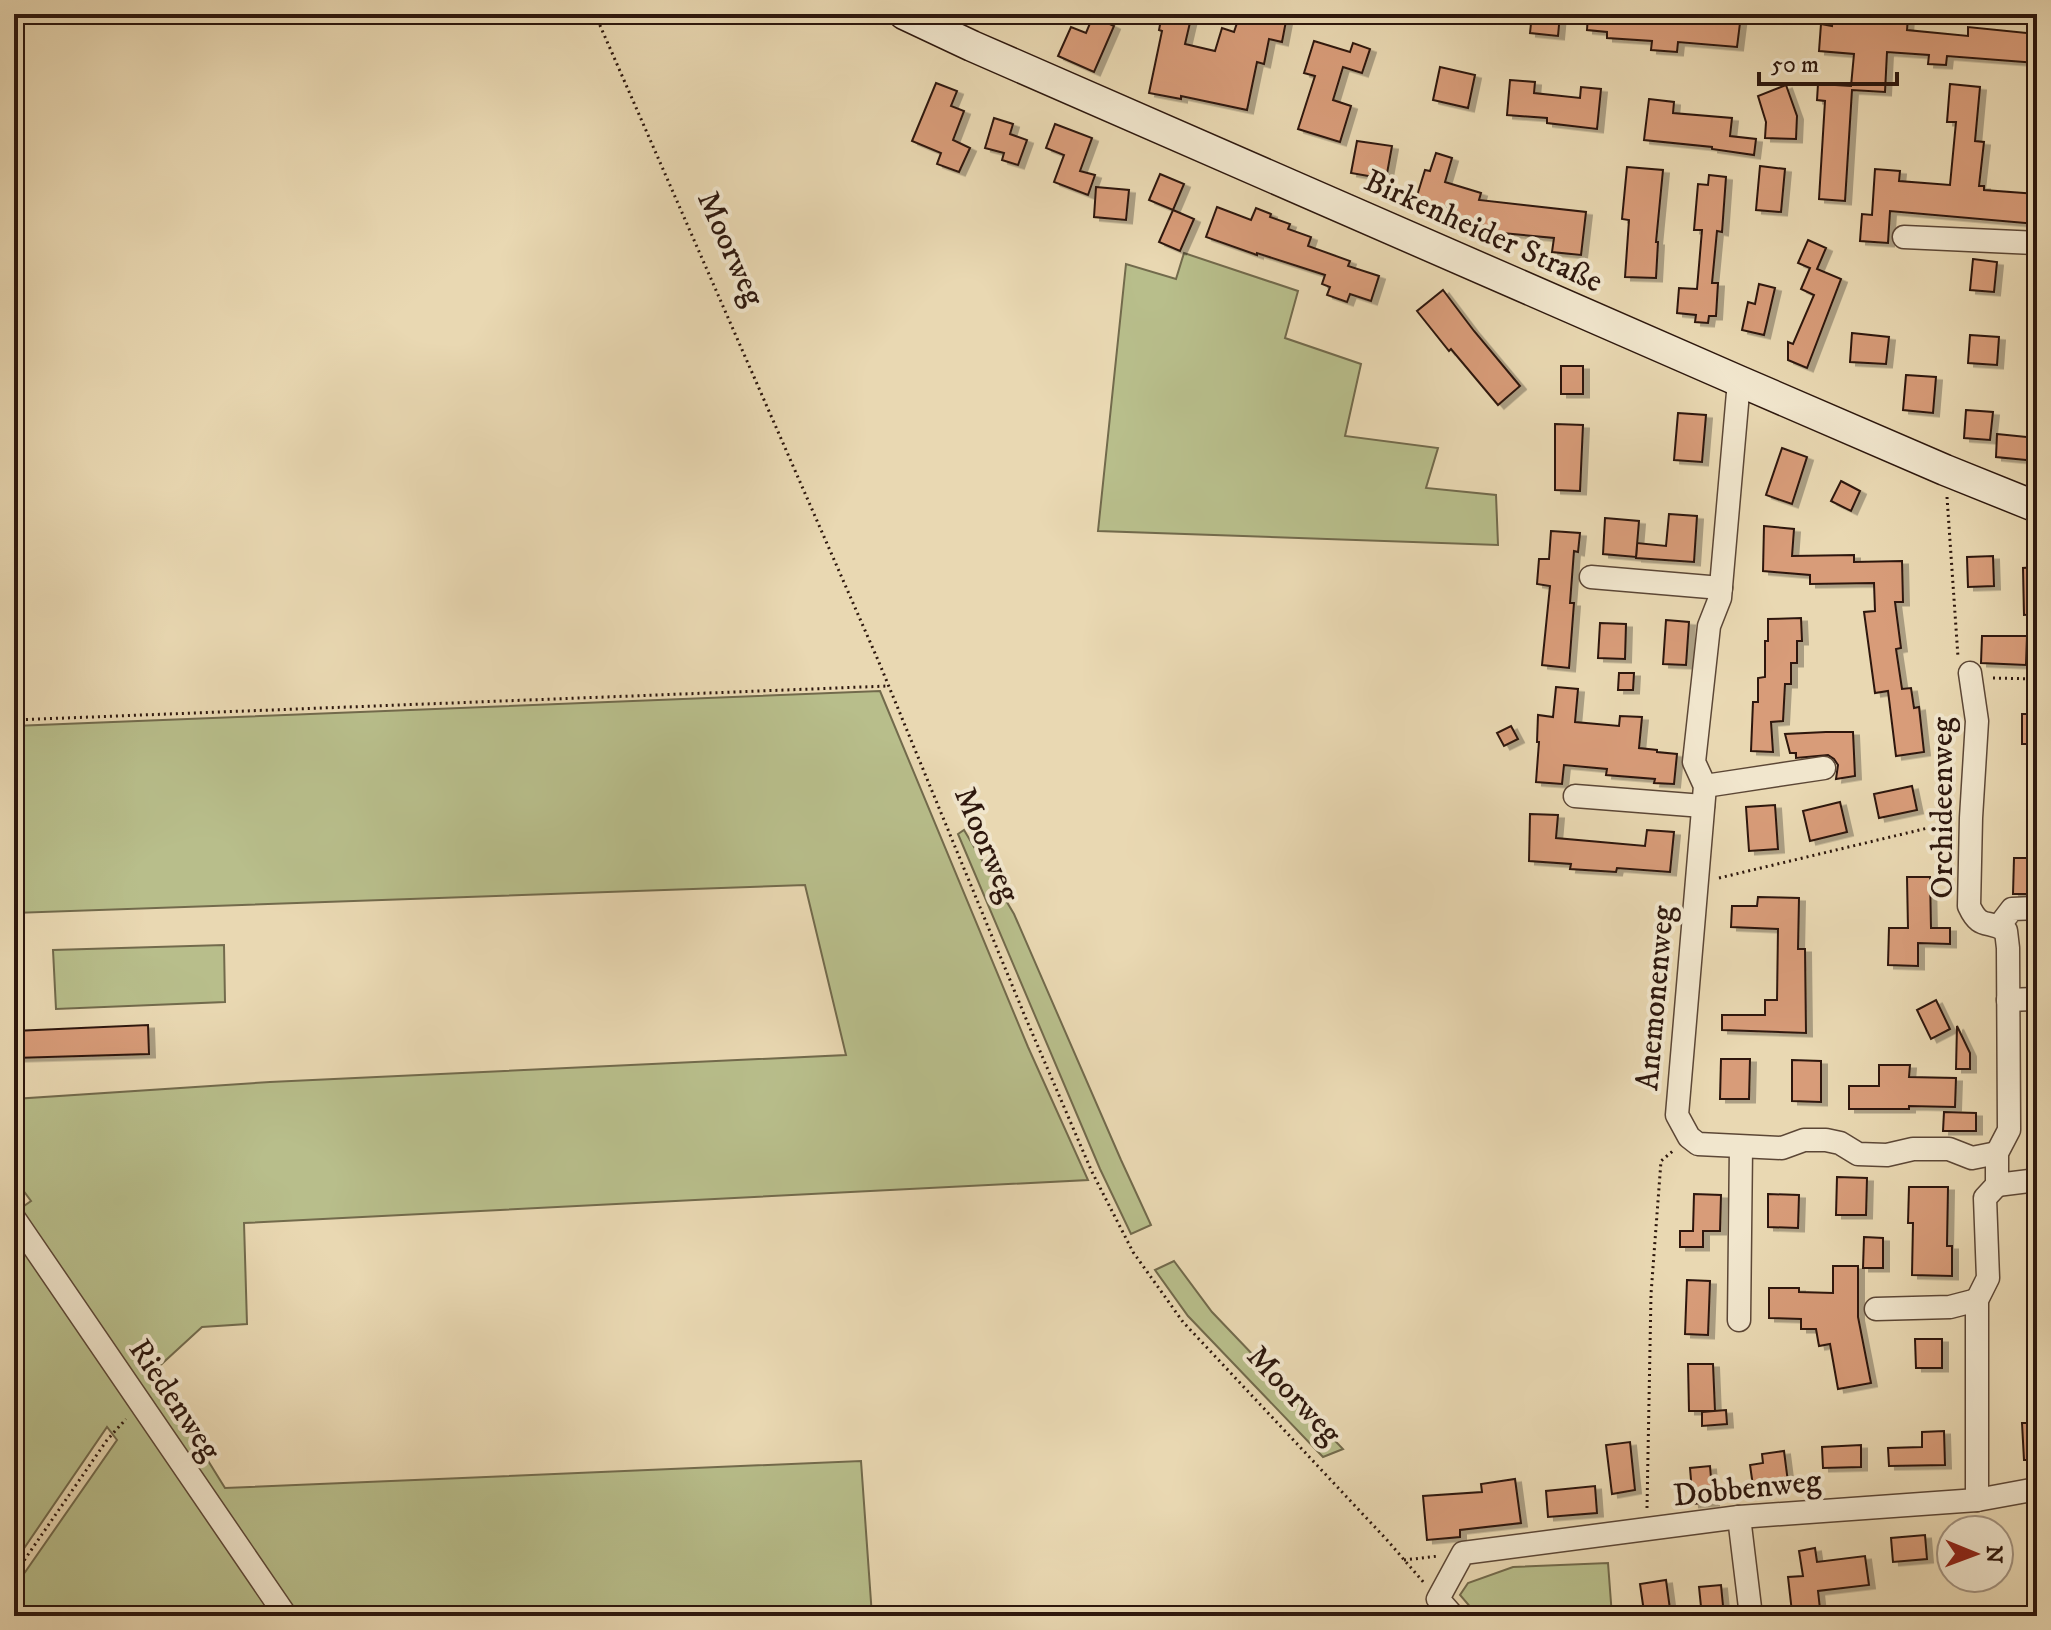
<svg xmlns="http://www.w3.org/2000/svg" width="2051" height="1630" font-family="'IM FELL DW Pica',serif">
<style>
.green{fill:#b8be8b;stroke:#726a4c;stroke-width:2}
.building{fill:#d89c79;stroke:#2d170d;stroke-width:2;filter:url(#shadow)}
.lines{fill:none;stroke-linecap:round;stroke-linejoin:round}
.street-casing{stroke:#5c4736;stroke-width:25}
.secondary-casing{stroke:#2d170d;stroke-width:33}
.path{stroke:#2d170d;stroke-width:3;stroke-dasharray:2 4;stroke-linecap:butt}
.street{stroke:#f1e6cd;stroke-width:22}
.secondary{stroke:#f1e6cd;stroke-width:30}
.labels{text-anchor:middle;stroke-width:8;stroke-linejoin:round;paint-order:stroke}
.street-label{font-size:32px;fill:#2d170d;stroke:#f1e6cd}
</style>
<defs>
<filter id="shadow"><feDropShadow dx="6" dy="3.5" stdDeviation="0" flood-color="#0004"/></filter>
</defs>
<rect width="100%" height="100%" fill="#e9d8b2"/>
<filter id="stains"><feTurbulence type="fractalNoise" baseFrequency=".0025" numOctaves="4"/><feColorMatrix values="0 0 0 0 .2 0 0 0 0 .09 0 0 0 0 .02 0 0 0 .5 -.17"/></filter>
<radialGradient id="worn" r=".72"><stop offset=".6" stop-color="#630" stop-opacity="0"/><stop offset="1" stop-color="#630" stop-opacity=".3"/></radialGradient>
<g class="green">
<path d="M1184,253L1298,291L1285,338L1361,364L1345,436L1438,448L1426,488L1496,495L1498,545L1098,531L1126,264L1176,279Z"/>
<path d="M880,691L1028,1047L1088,1180L244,1223L247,1324L202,1327L153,1372L225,1488L861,1461L872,1616H14V1588L117,1440L107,1427L14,1563V1213L31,1201L14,1178V1099L270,1082L846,1055L805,885L14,913V726Z"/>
<path d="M964,830L1014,914L1121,1160L1151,1225L1131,1234L1100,1169L958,834Z"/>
<path d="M224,945L225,1002L56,1009L53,950Z"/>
<path d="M1174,1261L1212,1312L1343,1449L1323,1457L1188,1316L1155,1270Z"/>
<path d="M1608,1563L1612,1616H1478L1460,1595L1468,1583L1513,1567Z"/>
</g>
<g class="building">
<path d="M1162,14H1192L1185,44L1215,51L1222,28L1234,32L1240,14H1262L1286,21L1282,42L1269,39L1264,64L1257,62L1247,110L1181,96V99L1149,93L1162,31L1159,30Z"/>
<path d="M1532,14H1560L1558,36L1530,33Z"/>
<path d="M1588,14H1613L1612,18L1653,21L1654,14L1741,15L1737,47L1678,42L1677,52L1651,50L1652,41L1607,38V32L1587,30Z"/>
<path d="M1833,14L1908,17L1907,30L1968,36V27L2037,34V63L1947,56L1946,65L1928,64L1929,55L1887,52L1885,92L1852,90L1845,201L1819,199L1825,101L1817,100L1818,84L1851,86L1854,54L1819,51L1821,24L1832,26Z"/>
<path d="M1093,16L1114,26L1094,72L1058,56L1071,27L1086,33Z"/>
<path d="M1314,41L1350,52L1353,43L1370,49L1362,73L1343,67L1333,100L1351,106L1340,142L1298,129L1315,76L1304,73Z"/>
<path d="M1440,67L1475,75L1468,108L1433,100Z"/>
<path d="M1510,80L1535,82L1534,93L1580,98L1581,87L1601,89L1597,129L1547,123V118L1507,115Z"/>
<path d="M936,83L957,91L951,106L964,111L953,140L970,148L959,172L937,164L941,153L912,141Z"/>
<path d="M1950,84L1980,87L1975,141L1984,142L1979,186H1984V190L2037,194V224L1890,211L1888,243L1860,241L1862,214L1872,215L1875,169L1900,171L1899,181L1950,185L1956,122H1947Z"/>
<path d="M1786,85L1797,116L1796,139L1765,138L1766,122L1758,96Z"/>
<path d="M1649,99L1674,102L1673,113L1732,118L1730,136L1756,139L1754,155L1712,149V147L1644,140Z"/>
<path d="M994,118L1013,124L1010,134L1027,140L1018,165L1002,160L1004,153L985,148Z"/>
<path d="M1055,124L1092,138L1080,171L1095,175L1088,195L1054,182L1064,155L1046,148Z"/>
<path d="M1357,141L1392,146L1386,179L1351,173Z"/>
<path d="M1436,153L1452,158L1445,182L1481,193L1479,200L1586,212L1581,255L1552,252L1554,238L1492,232V228L1448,216L1450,208L1416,199L1425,170L1430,171Z"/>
<path d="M1760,166L1785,169L1781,212L1756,210Z"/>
<path d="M1627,167L1663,170L1656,242H1658L1656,278L1625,277L1629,220L1622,219Z"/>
<path d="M1160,174L1184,184L1173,210L1149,200Z"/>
<path d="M1709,175L1726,177L1722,232L1717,231L1712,283H1718L1716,316H1709L1708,323L1695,322L1696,315L1677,313L1679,288L1697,289L1702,230H1694L1698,184L1708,185Z"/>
<path d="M1096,187L1129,190L1126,220L1094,217Z"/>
<path d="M1217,207L1251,220L1256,208L1271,214L1270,217L1290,224L1288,229L1311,237L1308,246L1350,261L1348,266L1379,276L1371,301L1350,294L1347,302L1327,295L1330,287L1322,284L1325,275L1257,253V255L1206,237Z"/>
<path d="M1173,210L1194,219L1180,251L1159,242Z"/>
<path d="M1808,240L1826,248L1817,269L1841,279L1807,368L1788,360V342L1793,344L1814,295L1801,289L1810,268L1798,263Z"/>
<path d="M1973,259L1997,262L1994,292L1970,290Z"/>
<path d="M1759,284L1775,288L1764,335L1742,330L1748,302L1755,304Z"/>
<path d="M1443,290L1474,331L1520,386L1498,405L1451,349L1449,351L1417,311Z"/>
<path d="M1852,333L1889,337L1886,364L1850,362Z"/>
<path d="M1970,335L1999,337L1997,365L1968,363Z"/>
<rect x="1561" y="366" width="22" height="28"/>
<path d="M1906,375L1936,377L1933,413L1903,410Z"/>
<path d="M1966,410L1993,412L1990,440L1964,438Z"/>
<path d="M1678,413L1706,415L1702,462L1674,460Z"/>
<path d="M1555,424L1583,425L1580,491L1555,490Z"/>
<path d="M1997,434L2037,438V461L1996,457Z"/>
<path d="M1782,448L1807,457L1792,504L1766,495Z"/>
<path d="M1841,481L1860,491L1851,511L1831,501Z"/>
<path d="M1669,514L1697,516L1694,562L1636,558L1637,543L1666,546Z"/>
<path d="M1605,518L1639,521L1636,557L1603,554Z"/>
<path d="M1764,526L1794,529L1792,556L1854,555V562L1902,561L1903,602H1895L1901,648L1896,649L1902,689L1911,688L1914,708L1919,707L1924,752L1896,756L1888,691L1875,693L1864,612L1875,611L1874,583L1810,584V575L1763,571Z"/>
<path d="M1551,531L1580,533L1578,552L1574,551L1570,603H1574L1569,668L1542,665L1550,586L1537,584L1539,559H1549Z"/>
<path d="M1993,556L1994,586L1968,587L1967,557Z"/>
<path d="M2037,567V614L2024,615L2023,568Z"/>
<path d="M1801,618L1802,641H1797V663H1791V684H1785L1783,721L1771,722L1773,752L1751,751L1753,702H1758V678L1765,677V641H1768V619Z"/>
<path d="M1666,620L1689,622L1686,665L1663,664Z"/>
<path d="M1600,623L1626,624L1625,659L1598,658Z"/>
<path d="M1982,636H2027L2026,665L1981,663Z"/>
<path d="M1619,673H1634L1633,690H1618Z"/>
<path d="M1556,687L1578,689L1575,722L1619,726L1620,716L1642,717L1639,748L1657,750V752L1677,754L1674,784L1654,783L1655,779L1606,775L1607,769L1564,765L1562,784L1536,782L1539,742H1537L1538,715L1553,717Z"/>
<rect x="2022" y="714" width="15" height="30"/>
<path d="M1511,726L1518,739L1504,746L1497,733Z"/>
<path d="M1826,732H1853L1855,776L1836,779L1838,765L1834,759L1828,755L1796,758V753H1790L1785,734Z"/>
<path d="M1912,786L1917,810L1879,818L1874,794Z"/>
<path d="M1840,802L1847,832L1810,841L1803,811Z"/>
<path d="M1775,805L1778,849L1749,851L1746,807Z"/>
<path d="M1530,814L1558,815L1556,838L1645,846L1647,830L1674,832L1670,872L1617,868L1616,872L1570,869L1571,864L1529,861Z"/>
<path d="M2014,858H2037V894H2013Z"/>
<path d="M1907,877H1930L1931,928H1950V944L1918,943V966L1888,965L1889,928H1908Z"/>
<path d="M1758,897L1799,898L1798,949H1805L1806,1033L1722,1030V1015H1765V1000H1777L1778,929L1731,927L1732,906H1757Z"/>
<path d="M1936,1000L1950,1029L1931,1039L1917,1010Z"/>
<path d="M148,1025L149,1054L14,1058V1031Z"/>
<path d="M1957,1026L1970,1053V1069H1956Z"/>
<path d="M1721,1059H1750L1749,1099H1720Z"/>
<path d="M1792,1060L1821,1061V1102L1792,1101Z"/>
<path d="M1879,1065H1910L1909,1077L1956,1078L1955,1107L1909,1106V1109H1849V1086H1879Z"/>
<path d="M1944,1112L1976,1113V1131H1943Z"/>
<path d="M1837,1177L1867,1178L1866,1215H1836Z"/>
<path d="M1909,1187H1948L1947,1246H1952V1276L1912,1275L1913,1223H1908Z"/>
<path d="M1694,1194L1721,1195L1720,1231H1703V1247H1680V1231H1693Z"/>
<path d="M1768,1194L1799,1195L1798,1228L1768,1227Z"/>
<path d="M1864,1237L1883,1238V1268H1863Z"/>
<path d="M1833,1266H1858V1317L1871,1383L1838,1389L1830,1344L1819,1346L1816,1329H1801V1319L1769,1318V1288H1799V1292L1833,1293Z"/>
<path d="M1687,1280L1710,1281L1708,1335L1685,1334Z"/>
<path d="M1915,1339H1942V1368H1916Z"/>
<path d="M1688,1364H1713L1715,1411H1689Z"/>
<path d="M1726,1410L1727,1424L1702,1426V1412Z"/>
<path d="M2022,1423H2037V1460H2024Z"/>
<path d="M1944,1431L1945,1465L1889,1466L1888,1448L1922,1447V1432Z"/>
<path d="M1630,1442L1635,1490L1612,1494L1606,1445Z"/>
<path d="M1861,1445V1467L1823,1468L1822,1447Z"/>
<path d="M1784,1451L1788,1482L1753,1486L1750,1465L1763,1463L1762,1454Z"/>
<path d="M1710,1466L1713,1502L1693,1504L1690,1468Z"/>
<path d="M1515,1479L1521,1523L1460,1530V1537L1427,1540L1423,1496L1482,1492L1481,1484Z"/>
<path d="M1595,1486L1597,1513L1548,1517L1546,1491Z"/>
<path d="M1925,1535L1927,1559L1893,1562L1891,1538Z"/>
<path d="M1815,1548L1817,1562L1865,1556L1869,1585L1818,1591L1820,1609L1792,1612L1788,1577L1803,1576L1799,1551Z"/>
<path d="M1666,1580L1670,1609L1644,1612L1640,1584Z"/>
<path d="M1721,1585L1724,1616H1702L1699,1587Z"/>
</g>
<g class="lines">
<defs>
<g id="street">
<path d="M1904,237L2037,243"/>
<path d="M1739,381L1720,598L1709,626L1694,762L1705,786L1677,1115L1689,1137L1698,1144L1782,1148L1804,1140H1826L1840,1143L1858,1154L1887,1155L1913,1149H1949L1972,1158L1997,1153"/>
<path d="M1591,577L1721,588"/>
<path d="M1970,673L1977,721L1971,818L1969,906C1981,932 1988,918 2006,931L2008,948L2009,1130L1997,1153V1185L1985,1198L1988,1278L1977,1300V1500"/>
<path d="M1705,786L1824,768"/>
<path d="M1575,796L1703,806"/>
<path d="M1999,926L2012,909L2037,908"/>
<path d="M2008,1000L2037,999"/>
<path d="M1997,1185L2037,1180"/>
<path d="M14,1218L286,1616"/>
<path d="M1876,1309L1950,1307L1977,1300"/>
<path d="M1739,1320L1741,1147"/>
<path d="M1739,1517L1751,1616"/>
<path d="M1453,1616L1438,1599L1463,1553L1739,1517L1977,1500L2037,1489"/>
</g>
<path id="secondary" d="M904,14L972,46L1739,381L1945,470L2037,507"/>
</defs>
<use href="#street" class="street-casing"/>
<use href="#secondary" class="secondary-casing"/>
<g class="path">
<path d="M595,14L878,660L1024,1014L1092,1172L1133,1252L1183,1322L1387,1540L1425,1584"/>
<path d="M1947,497L1958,657"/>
<path d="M1993,678L2037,679"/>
<path d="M14,720L888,686"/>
<path d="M1719,878L1953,822"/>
<path d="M1647,1508L1651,1294L1661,1161L1674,1150"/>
<path d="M1404,1560L1439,1556"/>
<path d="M14,1575L107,1440L126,1419"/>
</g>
<use href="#street" class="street"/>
<use href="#secondary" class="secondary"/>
</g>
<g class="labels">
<g class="street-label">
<text transform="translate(1484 230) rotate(24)" y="11">Birkenheider Straße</text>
<text transform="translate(732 248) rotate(66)" y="11">Moorweg</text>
<text transform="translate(1941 808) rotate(-90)" y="11">Orchideenweg</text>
<text transform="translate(988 844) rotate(67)" y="11">Moorweg</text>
<text transform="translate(1654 998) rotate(-85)" y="11">Anemonenweg</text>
<text transform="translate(1295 1394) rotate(47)" y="11">Moorweg</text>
<text transform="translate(176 1399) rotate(56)" y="11">Riedenweg</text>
<text transform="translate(1747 1487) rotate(-6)" y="11">Dobbenweg</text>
</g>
</g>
<rect width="2051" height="1630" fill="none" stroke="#e9d8b2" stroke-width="48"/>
<rect x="16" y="16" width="2019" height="1598" fill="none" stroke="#2d170d" stroke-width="4"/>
<rect x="24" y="24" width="2003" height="1582" fill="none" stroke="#2d170d" stroke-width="2"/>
<g transform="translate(1975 1554) rotate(91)"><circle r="38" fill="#f1e6cd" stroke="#a39380" stroke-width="2"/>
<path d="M0-6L14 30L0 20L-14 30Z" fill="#8f2418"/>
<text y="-12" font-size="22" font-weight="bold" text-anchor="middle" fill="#2d170d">N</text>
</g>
<path d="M1759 72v12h138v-12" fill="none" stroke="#2d170d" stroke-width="4"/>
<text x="1771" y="72" font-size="24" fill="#2d170d" stroke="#f1e6cd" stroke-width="6" paint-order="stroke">50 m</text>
<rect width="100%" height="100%" filter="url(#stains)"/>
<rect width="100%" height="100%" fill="url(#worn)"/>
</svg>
